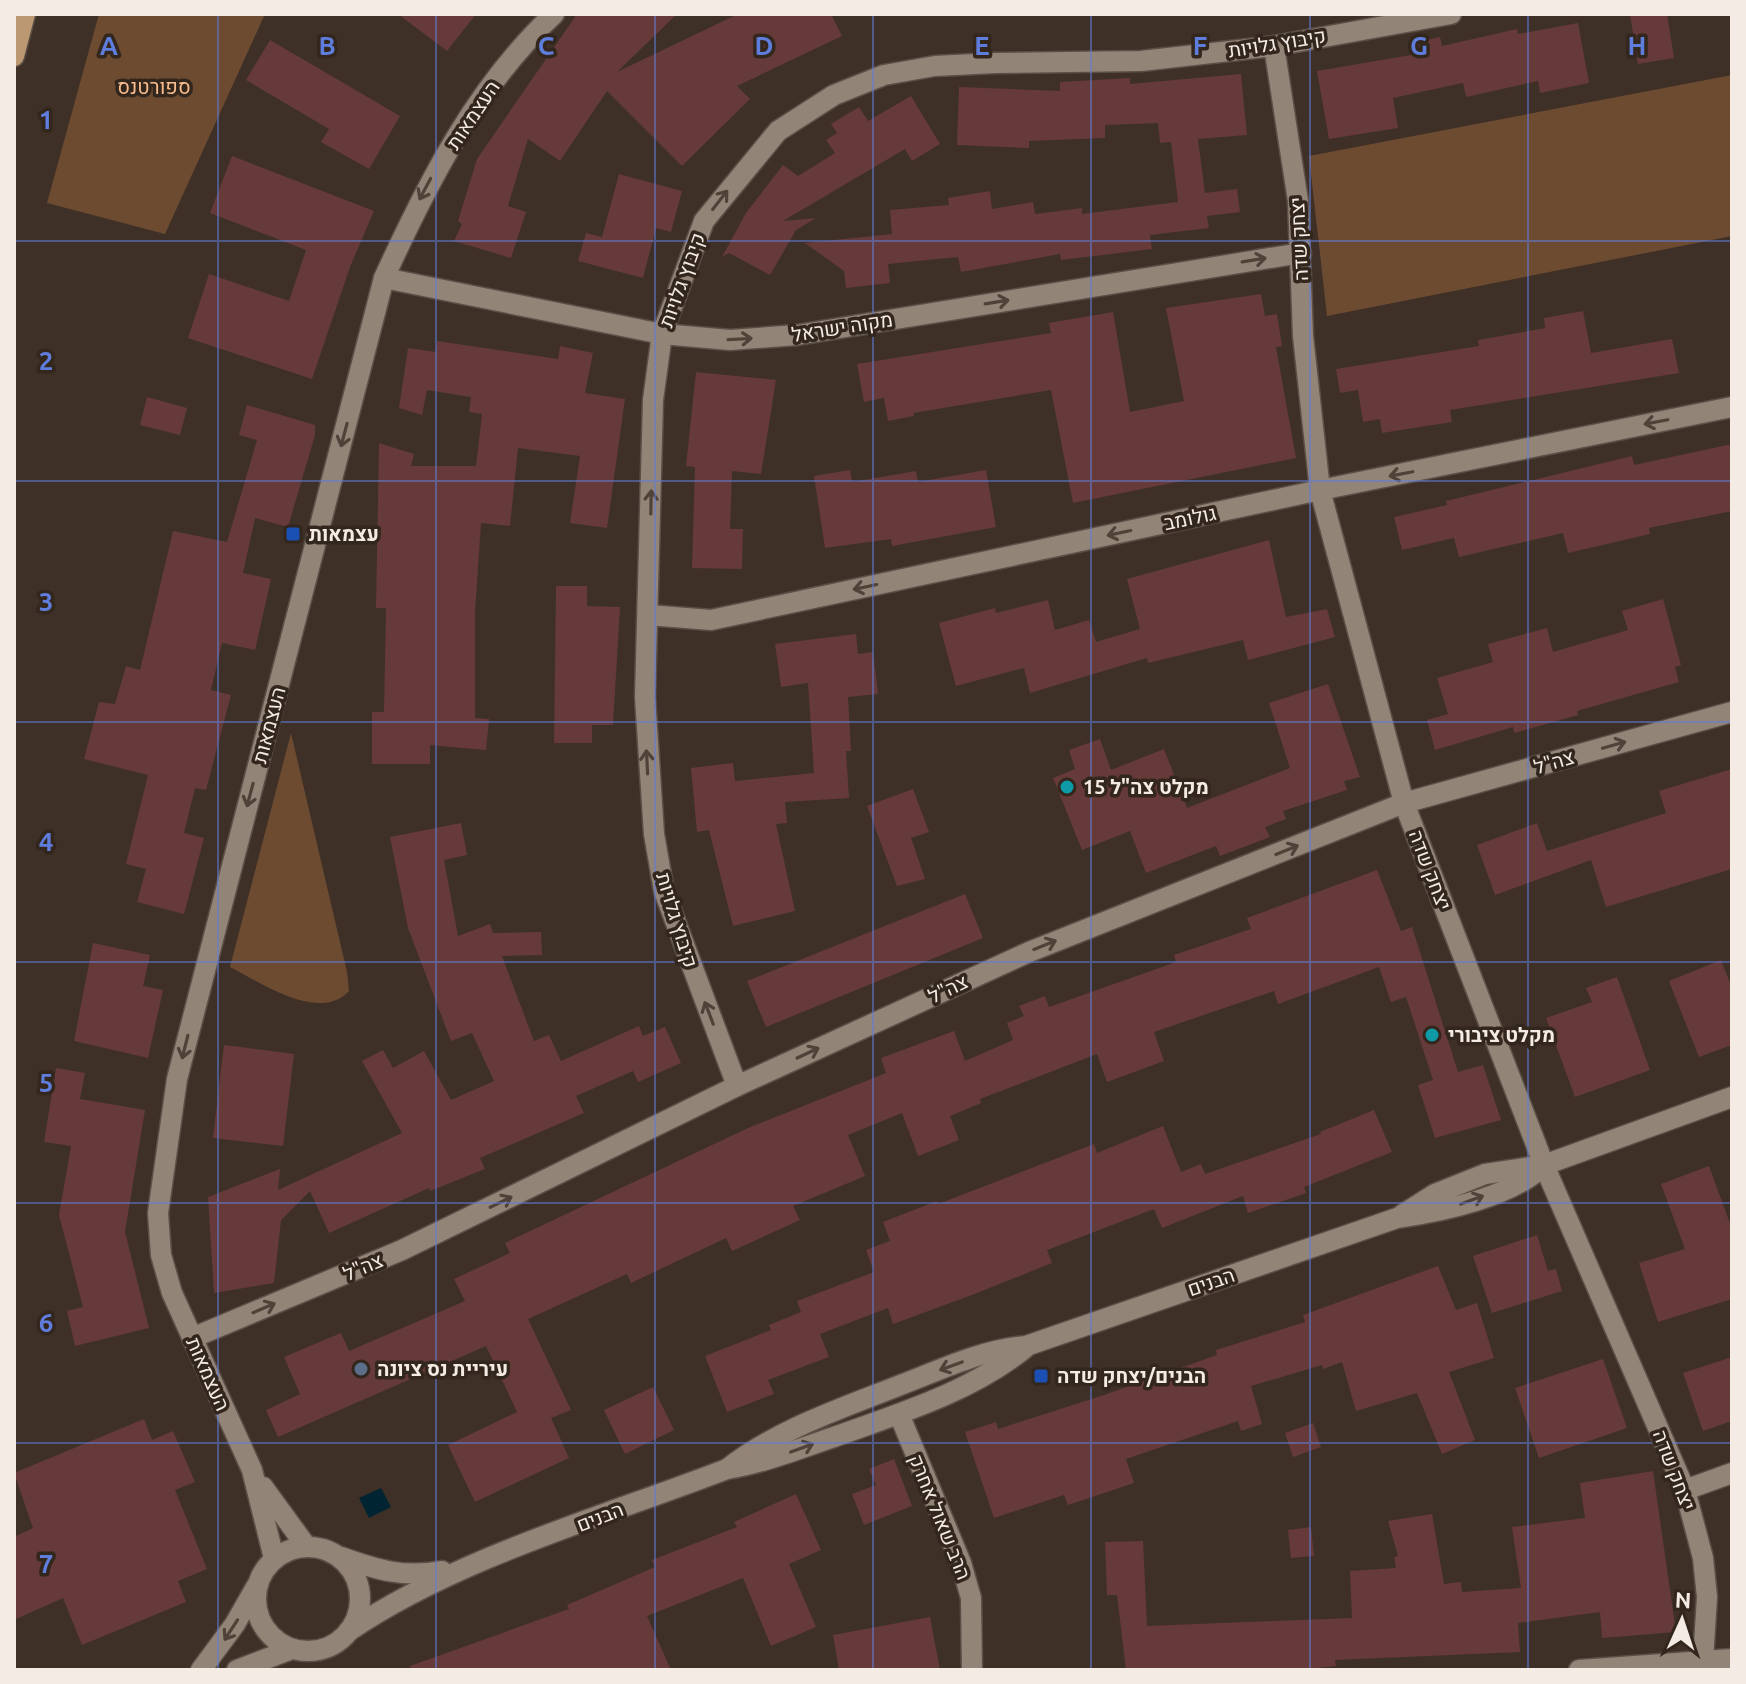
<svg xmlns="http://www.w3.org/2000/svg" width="1746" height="1684" font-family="Ubuntu,Heebo,sans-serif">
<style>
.green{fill:#6d4b31}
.water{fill:#002432}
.building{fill:#663a39}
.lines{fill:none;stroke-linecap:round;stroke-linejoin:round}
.minor-casing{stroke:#5a4f46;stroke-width:23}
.tertiary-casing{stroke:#5a4f46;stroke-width:23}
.primary-casing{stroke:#5a4f46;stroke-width:23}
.minor{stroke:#938478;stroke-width:20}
.tertiary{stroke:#938478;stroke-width:20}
.primary{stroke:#bb9871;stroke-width:20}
.oneway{stroke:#504238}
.grid{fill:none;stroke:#5e7ddc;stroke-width:2;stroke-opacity:0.55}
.transit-dot{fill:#1a4fb4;stroke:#33261d;stroke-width:3}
.culture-dot{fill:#0f9aa8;stroke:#33261d;stroke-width:3}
.service-dot{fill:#5c6f8a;stroke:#33261d;stroke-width:3}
.labels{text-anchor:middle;stroke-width:7;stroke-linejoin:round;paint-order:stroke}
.street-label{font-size:20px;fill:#f4ebe4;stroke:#33261d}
.park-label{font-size:20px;fill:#f7bb8d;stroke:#33261d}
.poi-label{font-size:20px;font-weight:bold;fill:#f4ebe4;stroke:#33261d;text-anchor:start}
.grid-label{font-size:26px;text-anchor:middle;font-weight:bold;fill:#5e7ddc;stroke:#33261d;stroke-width:7;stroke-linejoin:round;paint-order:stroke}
</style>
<rect width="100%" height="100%" fill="#3e3027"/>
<g class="green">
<path d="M99,14H265L165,234L47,203Z"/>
<path d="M1732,75V236L1327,316L1309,156Z"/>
<path d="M291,733L347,972L349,991C320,1023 261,983 230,967Z"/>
</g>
<path class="water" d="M381,1488L391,1507L369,1518L359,1498Z"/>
<g class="building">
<path d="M398,14H476L447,51Z"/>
<path d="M577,14H677L617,72L738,14H831L842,36L737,86L750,99L682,166L607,91L560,161L528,139L508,206L526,212L511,258L454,241L462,224L458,221L477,159Z"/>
<path d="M1630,14H1667L1674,58L1638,64Z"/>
<path d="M1578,23L1589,83L1540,93L1538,81L1466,97L1463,83L1393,98L1398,128L1329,139L1317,71L1411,55L1409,44L1440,37L1442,46L1517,29L1518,34Z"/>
<path d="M270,40L400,116L369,169L321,142L329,129L246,80Z"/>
<path d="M1241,74L1247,135L1198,139L1205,193L1237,189L1240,212L1207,216L1209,228L1150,235L1152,249L1061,260L1060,254L961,272L958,257L888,264L890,283L846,288L844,271L805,243L892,234L890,210L949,205L948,198L990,191L992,209L1033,202L1035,214L1082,208V214L1178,202L1171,142L1160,143L1158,123L1105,125V138L1029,141V148L957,145L959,87L1060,91V82L1130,78V84Z"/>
<path d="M911,96L940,144L912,161L905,149L783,221L816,218L796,230L770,275L729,253L722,257L746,213L783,165L798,176L835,153L826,140L837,133L831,124L859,107L868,121Z"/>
<path d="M232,156L374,211L350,267L312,379L188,338L209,274L289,301L306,250L210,213Z"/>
<path d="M619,174L682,191L671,232L656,228L643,278L578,261L586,233L602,237Z"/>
<path d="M1261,294L1265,316L1277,314L1282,346L1276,347L1296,458L1073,503L1051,390L913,413L914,416L888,421L884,398L864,402L857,364L1051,333L1049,323L1113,312L1130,412L1184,401L1166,308Z"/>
<path d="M1583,311L1591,353L1672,339L1679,373L1450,410L1452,422L1382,433L1380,419L1363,422L1358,390L1340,393L1336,369L1479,346L1478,340L1545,328L1544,318Z"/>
<path d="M437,341L558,359L560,346L593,353L585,393L625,399L607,528L570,523L580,456L518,448L510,526L481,523L475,612V718L489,719L486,750L430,745V764H372V712H384L386,608H376L379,443L414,454L411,466H476L482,414L469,412L471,397L427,390L422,415L399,408L408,348L436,352Z"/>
<path d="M696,372L776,380L761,474L732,471L730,529H743L742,569L692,568L695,467L686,466Z"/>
<path d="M147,397L187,408L180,435L140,425Z"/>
<path d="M247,405L315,425V435L288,527L255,518L243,573L271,579L255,650L222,643L211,690L231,695L206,790L195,788L184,833L204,838L184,914L137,902L146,869L126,864L148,775L84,759L99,702L115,704L126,666L140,670L173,531L227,542L257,440L239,435Z"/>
<path d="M1732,444V511L1649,528L1650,534L1568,553L1563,533L1459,557L1454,538L1402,550L1394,517L1447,505L1446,501L1632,456L1634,465Z"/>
<path d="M850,470L852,482L916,471L918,482L986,470L996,527L892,546L891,539L825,548L814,476Z"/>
<path d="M1269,540L1286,617L1327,609L1335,637L1248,660L1243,640L1148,663L1147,658L1030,693L1024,668L956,686L939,623L995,608L996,613L1048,600L1055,630L1089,620L1096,642L1140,629L1127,579Z"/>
<path d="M556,586H587V606L620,607L613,725H592V743H554Z"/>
<path d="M1663,599L1681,665L1675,667L1679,682L1577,711L1578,715L1514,733L1513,727L1435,750L1427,720L1448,714L1437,678L1493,662L1488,644L1547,628L1553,652L1628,630L1622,611Z"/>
<path d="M856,634L858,654L873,652L878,694L848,697L851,751H846L849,798L785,802L787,823L776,824L795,911L733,926L709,830L697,832L691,768L733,763L735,781L814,773L808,683L781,687L775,644Z"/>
<path d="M1328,684L1360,777L1344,781L1347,790L1283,811L1286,819L1265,827L1270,837L1220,856L1216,846L1146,873L1130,831L1082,850L1053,778L1075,769L1069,750L1100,739L1111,770L1164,749L1187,808L1290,768L1269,703Z"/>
<path d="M1732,769V869L1606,907L1591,860L1495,895L1477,845L1537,823L1547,851L1666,813L1659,791Z"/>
<path d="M913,789L929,832L911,838L925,879L897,886L867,806Z"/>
<path d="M461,823L467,855L444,860L458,936L490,924L493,933L541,932L542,955L502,956L534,1041L549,1035L561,1061L639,1026L643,1036L665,1027L681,1063L638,1082L633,1071L576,1096L584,1113L480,1158L485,1169L430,1191L429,1188L329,1233L310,1191L281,1220L274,1283L214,1293L208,1197L280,1169L278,1190L402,1133L362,1061L383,1050L393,1068L424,1051L451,1100L494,1081L472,1033L451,1041L408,928L390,837Z"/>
<path d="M1377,870L1401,931L1412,927L1458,1072L1483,1065L1501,1120L1435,1138L1418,1085L1433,1080L1406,997L1391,1002L1379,967L1278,1004L1274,991L1154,1032L1164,1061L1107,1082L1097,1054L980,1099L981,1103L950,1116L959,1140L918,1156L902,1113L848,1135L865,1176L793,1206L800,1220L732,1251L726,1238L631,1283L627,1274L528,1319L571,1410L551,1418L569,1458L475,1502L448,1445L517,1412L486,1346L278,1437L266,1410L300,1394L284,1357L341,1333L349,1351L465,1301L454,1279L510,1253L505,1243L748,1128L886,1073L881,1058L954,1031L965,1061L1013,1040L1007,1023L1024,1016L1019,1006L1045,996L1049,1007L1176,962L1174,955L1251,929L1247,918Z"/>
<path d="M965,894L983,938L766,1027L747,981Z"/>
<path d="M93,943L150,955L143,986L163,990L148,1058L74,1041Z"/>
<path d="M1721,960L1732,988V1045L1699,1057L1669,981Z"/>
<path d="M1617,977L1650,1070L1575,1097L1546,1018L1592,1002L1586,988Z"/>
<path d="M224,1045L294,1054L283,1146L213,1138Z"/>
<path d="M56,1068L85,1073L80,1099L145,1110L125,1232L149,1328L75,1346L67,1311L83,1307L59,1215L71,1146L44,1142Z"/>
<path d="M1374,1110L1392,1152L1304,1187L1306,1193L1248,1213L1243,1196L1162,1228L1154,1209L1047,1250L1052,1263L972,1295L893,1324L888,1308L820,1334L829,1357L768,1380L774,1394L727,1412L705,1356L771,1330L769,1325L801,1312L797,1301L874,1272L866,1250L890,1241L883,1222L937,1201L938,1204L1094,1144L1097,1153L1163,1126L1181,1172L1201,1164L1205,1174L1321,1134L1320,1132Z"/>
<path d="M1709,1166L1732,1229V1299L1658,1322L1639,1263L1685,1249L1661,1184Z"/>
<path d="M1537,1235L1548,1271L1556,1269L1562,1291L1492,1313L1473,1256Z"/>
<path d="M1438,1266L1456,1310L1477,1303L1494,1358L1449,1372L1475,1440L1442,1454L1417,1393L1356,1411L1342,1362L1323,1369L1322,1365L1251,1386L1262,1424L1241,1431L1238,1421L1126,1459L1134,1483L1068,1505L1064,1495L994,1518L965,1432L996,1422L998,1429L1104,1395L1217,1355L1216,1350L1305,1322L1303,1315Z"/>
<path d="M1732,1357V1421L1703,1431L1683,1373Z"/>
<path d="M1603,1359L1627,1428L1539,1458L1515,1388Z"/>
<path d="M653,1387L674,1430L625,1454L604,1410Z"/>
<path d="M144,1419L152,1440L173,1431L195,1482L175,1490L207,1569L178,1581L186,1602L82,1645L63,1598L14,1620V1537L33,1528L14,1473Z"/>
<path d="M1313,1423L1321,1447L1293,1457L1285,1433Z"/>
<path d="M894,1459L912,1506L864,1525L852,1494L876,1485L869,1469Z"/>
<path d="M1653,1471L1676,1632L1602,1638L1600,1612L1518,1623L1520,1652L1335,1660L1336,1666L1297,1670H1126L1117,1595H1107L1105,1542L1143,1541L1147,1626L1352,1618L1350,1571L1396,1568L1394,1557L1398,1556L1388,1521L1432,1514L1444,1584L1461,1582L1462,1592L1521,1588L1512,1527L1585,1518L1580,1483Z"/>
<path d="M796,1494L821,1550L789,1564L816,1627L771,1646L743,1578L647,1616L671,1670H411L410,1666L569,1609L567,1605L655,1567L652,1560L737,1527L734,1522Z"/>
<path d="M1311,1527L1314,1556L1291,1558L1288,1530Z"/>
<path d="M930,1617L940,1670H839L833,1635Z"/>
</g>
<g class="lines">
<defs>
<g id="minor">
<path d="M1274,46L1298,201L1303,336L1320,490L1404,803L1544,1165L1685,1490L1703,1558L1707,1597L1703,1660"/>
<path d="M384,278L662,334L730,340L797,335L1301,253"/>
<path d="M648,615L711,620L1320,490L1732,407"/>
<path d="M737,1086L664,891L654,834L645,697L653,400L662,334L704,221L778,131L834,95L884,75L935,66L995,63L1141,61L1274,46L1451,14"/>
<path d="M192,1338L402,1250L737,1086L1029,952L1404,803L1732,712"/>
<path d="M899,1414L961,1563L971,1598L972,1670"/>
<path d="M263,1487L306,1546"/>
<path d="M1685,1490L1732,1473"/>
<path d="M274,1558L252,1470L172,1293L161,1255L158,1213L177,1079L384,278C428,182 476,87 554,14"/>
<path d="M1579,1670L1732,1659"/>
</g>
<g id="tertiary">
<path d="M1402,1215L1435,1194L1485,1174L1544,1165L1732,1097"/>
<path d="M727,1469C778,1429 843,1408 903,1384C942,1369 984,1349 1026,1346L1397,1218C1440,1212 1513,1197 1544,1165"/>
<circle cx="308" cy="1599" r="52"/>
<path d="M341,1557C377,1570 404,1578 442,1571"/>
<path d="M349,1631C456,1558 605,1516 727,1469C764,1463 798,1449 834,1437C898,1414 971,1392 1025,1348"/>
<path d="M201,1670L235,1624L256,1587"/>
<path d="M237,1670L292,1649"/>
</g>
<path id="primary" d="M14,56L25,14"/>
</defs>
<use href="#minor" class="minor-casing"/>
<use href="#tertiary" class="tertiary-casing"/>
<use href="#primary" class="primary-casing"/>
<use href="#minor" class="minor"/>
<use href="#tertiary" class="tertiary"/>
<use href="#primary" class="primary"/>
</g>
<defs><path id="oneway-shaft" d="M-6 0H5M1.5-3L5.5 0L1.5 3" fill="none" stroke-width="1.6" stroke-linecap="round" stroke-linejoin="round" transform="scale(2)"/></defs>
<g class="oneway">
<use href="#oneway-shaft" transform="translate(425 189) rotate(118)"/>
<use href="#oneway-shaft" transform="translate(720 200) rotate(-52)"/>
<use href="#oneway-shaft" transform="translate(1254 260) rotate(-9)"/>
<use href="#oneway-shaft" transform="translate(997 302) rotate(-9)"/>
<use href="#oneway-shaft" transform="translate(740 339) rotate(-3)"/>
<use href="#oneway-shaft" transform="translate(1656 422) rotate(169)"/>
<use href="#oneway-shaft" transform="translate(344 435) rotate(105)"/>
<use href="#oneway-shaft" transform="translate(1401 474) rotate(169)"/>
<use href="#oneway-shaft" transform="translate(651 502) rotate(-89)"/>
<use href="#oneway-shaft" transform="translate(1119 533) rotate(168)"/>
<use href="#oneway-shaft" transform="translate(865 587) rotate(168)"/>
<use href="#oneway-shaft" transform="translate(1614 745) rotate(-16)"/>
<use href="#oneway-shaft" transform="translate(647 762) rotate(-93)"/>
<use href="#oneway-shaft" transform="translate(250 795) rotate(105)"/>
<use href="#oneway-shaft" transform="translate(1287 850) rotate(-22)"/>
<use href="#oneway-shaft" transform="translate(1045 945) rotate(-22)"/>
<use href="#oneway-shaft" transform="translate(709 1013) rotate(-111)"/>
<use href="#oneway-shaft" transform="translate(185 1047) rotate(104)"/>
<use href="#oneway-shaft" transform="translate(808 1053) rotate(-25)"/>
<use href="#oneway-shaft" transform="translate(1472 1200) rotate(-20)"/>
<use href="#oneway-shaft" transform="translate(501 1202) rotate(-26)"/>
<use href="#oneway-shaft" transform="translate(264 1308) rotate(-23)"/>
<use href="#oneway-shaft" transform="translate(951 1366) rotate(160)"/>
<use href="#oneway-shaft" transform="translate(802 1448) rotate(-20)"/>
<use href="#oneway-shaft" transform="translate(231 1630) rotate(123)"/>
</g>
<path class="grid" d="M218,14V1670M436,14V1670M655,14V1670M873,14V1670M1091,14V1670M1310,14V1670M1528,14V1670M14,241H1732M14,481H1732M14,722H1732M14,962H1732M14,1203H1732M14,1443H1732"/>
<g class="transit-dot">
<rect x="285" y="526" width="16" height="16" rx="4"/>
<rect x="1033" y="1368" width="16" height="16" rx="4"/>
</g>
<g class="culture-dot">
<circle cx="1067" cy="787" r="8"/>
<circle cx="1432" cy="1035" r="8"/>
</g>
<circle class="service-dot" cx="361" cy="1369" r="8"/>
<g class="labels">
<g class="street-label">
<text transform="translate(1277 43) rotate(-9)" y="7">קיבוץ גלויות</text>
<text transform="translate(473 115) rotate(-56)" y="7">העצמאות</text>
<text transform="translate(1299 239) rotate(-93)" y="7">יצחק שדה</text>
<text transform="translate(682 280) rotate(-70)" y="7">קיבוץ גלויות</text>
<text transform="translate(842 327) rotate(-9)" y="7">מקוה ישראל</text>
<text transform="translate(1190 518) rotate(-12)" y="7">גולומב</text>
<text transform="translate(269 725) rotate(-75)" y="7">העצמאות</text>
<text transform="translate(1554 762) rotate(-16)" y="7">צה"ל</text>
<text transform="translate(1430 870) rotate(69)" y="7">יצחק שדה</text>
<text transform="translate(677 920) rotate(73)" y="7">קיבוץ גלויות</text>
<text transform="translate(948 989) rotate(-25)" y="7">צה"ל</text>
<text transform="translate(363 1267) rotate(-23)" y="7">צה"ל</text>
<text transform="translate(1211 1282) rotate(-19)" y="7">הבנים</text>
<text transform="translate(208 1374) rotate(66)" y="7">העצמאות</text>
<text transform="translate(1674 1470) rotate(69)" y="7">יצחק שדה</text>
<text transform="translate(600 1517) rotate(-21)" y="7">הבנים</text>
<text transform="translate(940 1517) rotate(68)" y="7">הרב שאול אחרק</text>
</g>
<g class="park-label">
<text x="154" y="94">ספורטנס</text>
</g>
<g class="poi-label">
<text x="309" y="541">עצמאות</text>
<text x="1083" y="794">מקלט צה"ל 15</text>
<text x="1448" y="1042">מקלט ציבורי</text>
<text x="377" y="1376">עיריית נס ציונה</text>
<text x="1057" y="1383">הבנים/יצחק שדה</text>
</g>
</g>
<g class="grid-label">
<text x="109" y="55">A</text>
<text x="327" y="55">B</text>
<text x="546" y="55">C</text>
<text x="764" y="55">D</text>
<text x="982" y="55">E</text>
<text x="1200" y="55">F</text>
<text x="1419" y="55">G</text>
<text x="1637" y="55">H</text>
<text x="46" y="129">1</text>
<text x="46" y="370">2</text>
<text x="46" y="611">3</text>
<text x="46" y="851">4</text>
<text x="46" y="1092">5</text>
<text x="46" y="1332">6</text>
<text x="46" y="1573">7</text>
</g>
<rect width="1746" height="1684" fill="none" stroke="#f4ebe4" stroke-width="32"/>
<g transform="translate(1682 1620) rotate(3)" stroke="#33261d" stroke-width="6" paint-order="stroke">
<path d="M0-6L14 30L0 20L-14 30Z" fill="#f4ebe4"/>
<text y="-12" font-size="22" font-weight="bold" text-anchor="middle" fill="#f4ebe4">N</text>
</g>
</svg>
